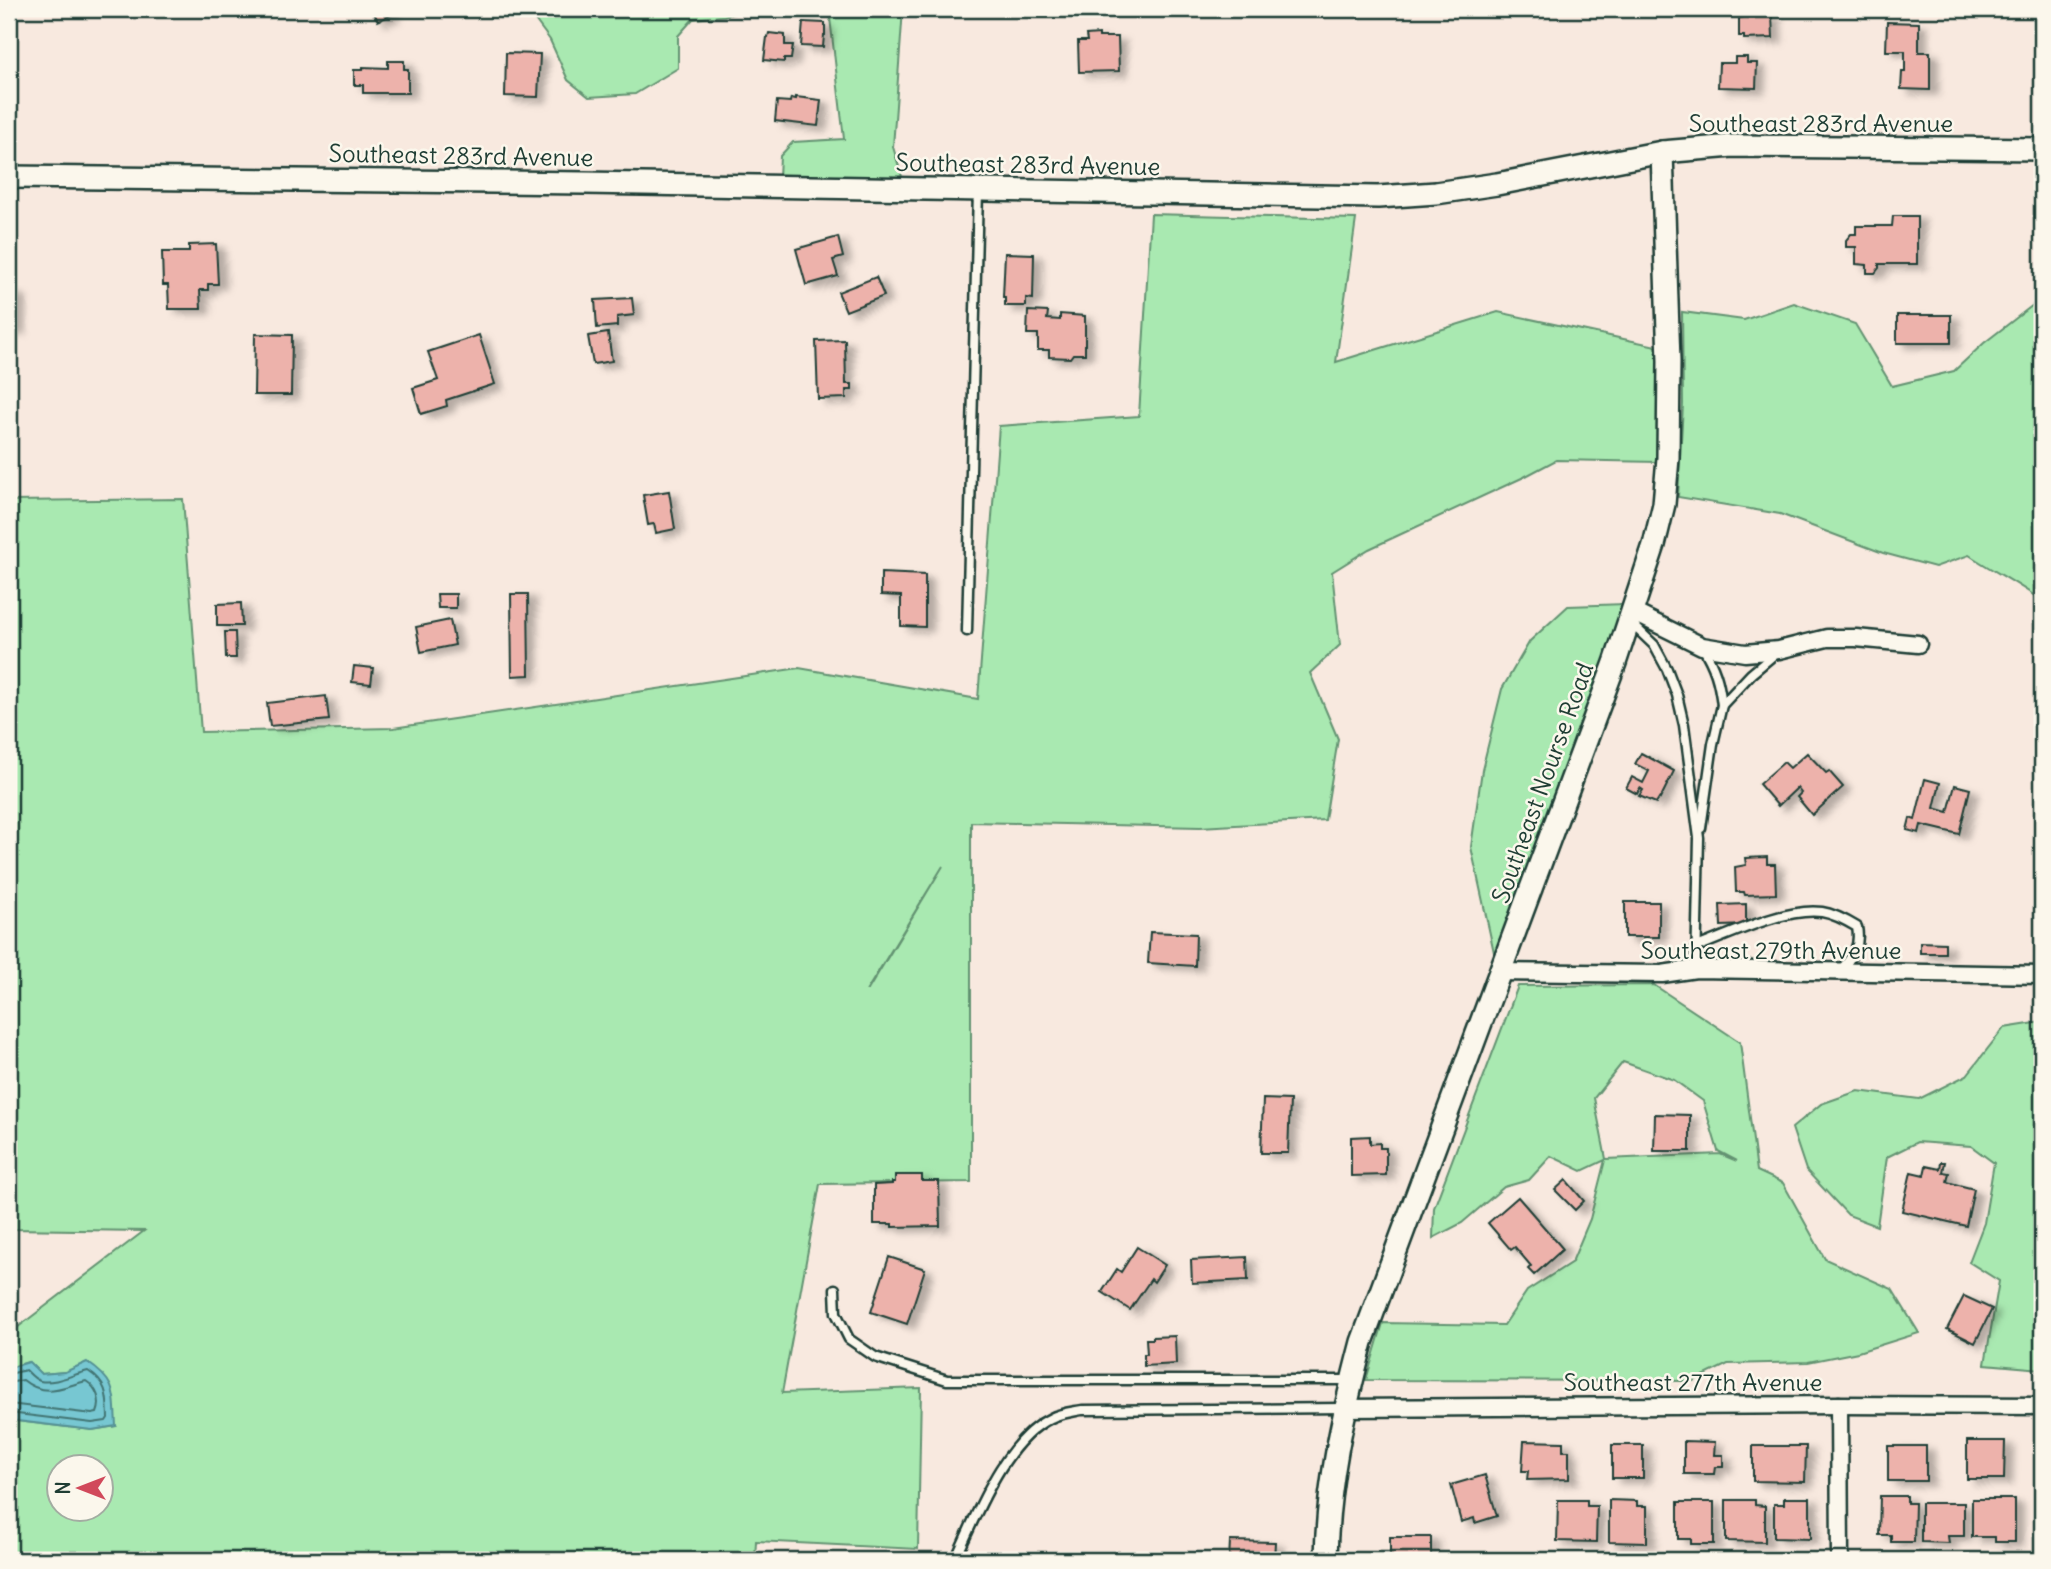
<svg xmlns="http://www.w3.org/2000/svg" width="2051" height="1569" font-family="Delius,sans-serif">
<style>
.green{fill:#a9e9b1;stroke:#649372;stroke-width:2;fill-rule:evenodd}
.water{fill:#77c7d2;stroke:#549093;stroke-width:2}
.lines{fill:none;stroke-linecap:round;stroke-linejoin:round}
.shore{stroke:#427473;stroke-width:2}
.building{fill:#edb2ab;stroke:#1f3d34;stroke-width:2;filter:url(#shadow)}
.lane-casing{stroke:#1f3d34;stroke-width:13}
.street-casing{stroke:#1f3d34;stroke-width:21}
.secondary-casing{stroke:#1f3d34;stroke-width:26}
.lane{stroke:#fbf7ec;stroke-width:8}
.street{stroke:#fbf7ec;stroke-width:16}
.secondary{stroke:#fbf7ec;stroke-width:21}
.labels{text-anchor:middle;stroke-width:5;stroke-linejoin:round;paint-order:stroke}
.street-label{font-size:24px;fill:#1f3d34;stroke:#fbf7ec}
</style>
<defs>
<filter id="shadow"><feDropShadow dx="8" dy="4.5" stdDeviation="3.5" flood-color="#0004"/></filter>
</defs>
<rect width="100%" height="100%" fill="#f8e9df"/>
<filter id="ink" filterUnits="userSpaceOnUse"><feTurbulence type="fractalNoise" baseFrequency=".0143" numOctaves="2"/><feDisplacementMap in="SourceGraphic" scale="14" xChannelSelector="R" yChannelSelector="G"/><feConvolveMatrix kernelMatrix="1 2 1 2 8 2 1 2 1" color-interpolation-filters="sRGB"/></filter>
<g filter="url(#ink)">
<g class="green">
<path d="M527,9H751L724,16L693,19L678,36V68L635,94L589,97L568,80L550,40Z"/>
<path d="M829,9H903L893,147L903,180L779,179L780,156L793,142L844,139Z"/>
<path d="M1151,214L1356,219L1336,362L1498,312L1661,347L1658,462L1556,460L1524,477L1369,549L1332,572L1340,645L1310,673L1338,739L1325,820L1200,827L971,822V1182L820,1184L782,1393L921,1388L918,1549L756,1541L755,1560H9V1420L92,1430L116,1426L65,1372L41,1374L28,1362L9,1368V1334L144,1231L9,1229V501L183,499L201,732L393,728L799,668L978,699L999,426L1139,416ZM943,866L868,990H867ZM60,1468H102V1510H60Z"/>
<path d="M2042,298V601C2019,584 1993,571 1969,555L1935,567L1883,553L1780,514L1678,497L1683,404L1682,312L1744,320L1794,303L1855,324L1892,386L1954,371L1984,343Z"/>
<path d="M1625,604L1495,957L1471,847L1482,770L1502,689L1530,641L1568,606Z"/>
<path d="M1654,985L1740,1042L1757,1171L1783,1183L1825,1259L1892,1289L1919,1333L1858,1352L1808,1362L1728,1364L1693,1381L1366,1380L1383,1323L1504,1325L1527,1291L1572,1262L1590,1219L1605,1160L1582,1171L1551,1156L1529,1180L1504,1187L1462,1223L1433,1238L1434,1208L1518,986ZM1623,1062L1674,1080L1703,1101L1718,1151L1737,1161L1720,1154L1606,1159L1594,1098Z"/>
<path d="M2042,1022V1369L1985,1364L1999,1281L1969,1262L1984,1223L1994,1163L1971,1146L1917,1142L1887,1157L1877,1226L1848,1215L1806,1170L1792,1128L1821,1104L1858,1091L1919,1099L1967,1075L2004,1028Z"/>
</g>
<path class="water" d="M29,1362L41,1374L65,1372L87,1362C117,1382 114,1393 116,1426L92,1430L9,1420V1368Z"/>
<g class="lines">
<g class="shore">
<path d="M9,1374L26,1370C30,1374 35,1380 40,1381C56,1384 73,1374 88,1371C108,1384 107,1395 108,1418L106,1421L92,1423L9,1413"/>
<path d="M9,1383L23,1380C45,1398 62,1387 86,1381C97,1388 102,1401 97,1413L92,1414L9,1404"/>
</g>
</g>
<g class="building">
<path d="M372,9H391L393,14L378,21Z"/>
<path d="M1772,15L1773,38L1744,39V36H1739V18L1744,17V16Z"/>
<path d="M803,22L825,23V35H824L823,47L801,46Z"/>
<path d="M1887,22L1919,23V52H1930V90L1901,89L1902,72H1905V51H1886Z"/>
<path d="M769,33L785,35V45H793L791,59H784V62L764,60L767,37H768Z"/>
<path d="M1099,34V37H1118L1119,71L1079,72L1078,41H1087L1086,35Z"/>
<path d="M506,53L540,54L538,97L505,96Z"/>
<path d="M1735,57H1747V63H1757L1756,88L1718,87L1719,63H1735Z"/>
<path d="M388,61H404V69H408V93H363V85H354V70H363V67L388,68Z"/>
<path d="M796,97L821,100L818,126L775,121L777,101L790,102L791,98L796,99Z"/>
<path d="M1893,216H1917V264H1879V268L1875,273H1867V265L1856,264V247H1846V240L1851,234H1856V226H1892Z"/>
<path d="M838,237L843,257L833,260L838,276L806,285L796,249Z"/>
<path d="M216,244L218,284H208V290H200L201,309H169L168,285H163L162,252H189V245Z"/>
<path d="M1005,253L1034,254L1033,299L1026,298V306H1005V297H1003Z"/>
<path d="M876,277L884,296L846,311L838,292Z"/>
<path d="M9,291L17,292L16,329H9Z"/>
<path d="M632,298L634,315L617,317V326L597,328L595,300Z"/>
<path d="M1028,311L1048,312L1047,319L1060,320V314L1085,316V354H1073L1070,358L1049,357V350H1038V334H1027Z"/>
<rect x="1897" y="315" width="54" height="28"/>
<path d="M608,333L612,361L593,364L588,336Z"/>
<path d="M255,334L292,335L291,395H254Z"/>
<path d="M479,335L495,384L446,400L447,406L421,414L413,388L438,380L428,352Z"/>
<path d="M845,340L846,384H852V390H846V398L818,399L816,341Z"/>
<path d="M669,491L675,529L656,533L654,524L648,525L643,495Z"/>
<path d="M881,573L925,575V627L901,626V596L881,595Z"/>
<path d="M437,594H456V608H438Z"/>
<path d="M511,594H528L529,675L512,676Z"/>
<path d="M241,603L242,626H217V604Z"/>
<path d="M450,620L455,645L421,652L416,627Z"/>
<path d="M225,632H235L236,658H226Z"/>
<path d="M354,666L373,668L371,684L352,682Z"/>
<path d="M326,696L329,720L270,726L267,703Z"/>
<path d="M1641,753L1674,771L1660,799L1659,798L1656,803L1639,796L1643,790L1640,788L1637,794L1626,788L1632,777L1643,783L1649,771L1635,764Z"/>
<path d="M1807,753L1826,773L1829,771L1843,787L1812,815L1797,797L1801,793L1797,788L1778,806L1759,784L1784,762L1790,768Z"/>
<path d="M1925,779L1940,783L1934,808L1948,812L1955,785L1970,789L1959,834L1921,825L1919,833L1907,830L1910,818L1915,820Z"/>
<path d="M1767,857V864H1775L1776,894L1745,895L1744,892H1736L1735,867L1746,865L1745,858Z"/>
<rect x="1625" y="902" width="34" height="35"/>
<path d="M1746,904V925L1721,926L1720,905Z"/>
<path d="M1150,932L1196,934L1195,966L1148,963Z"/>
<path d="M1920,942L1945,943V953H1920Z"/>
<path d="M1263,1099L1290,1100L1288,1153H1261Z"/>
<path d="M1655,1114L1690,1115V1151H1654Z"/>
<path d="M1370,1136V1144L1380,1143V1148H1386V1175L1351,1176V1137Z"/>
<path d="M1941,1162H1945L1943,1172L1949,1173L1947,1182L1974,1189L1966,1226L1902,1211L1911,1172L1924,1175L1926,1166L1940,1169Z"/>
<path d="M895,1175H922V1181H939L940,1226L892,1227V1224H874V1185L892,1184V1182H895Z"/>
<path d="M1566,1180L1584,1201L1575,1210L1555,1190Z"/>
<path d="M1518,1197L1563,1249L1534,1275L1528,1269L1531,1266L1515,1247L1511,1250L1488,1223Z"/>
<path d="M1137,1247L1165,1265L1154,1282L1151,1279L1130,1310L1102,1292L1117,1269L1121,1272Z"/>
<path d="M889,1257L925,1269L907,1324L871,1312Z"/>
<path d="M1247,1257L1248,1280L1192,1283L1191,1260Z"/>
<path d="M1964,1296L1992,1309L1975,1343L1947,1329Z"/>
<path d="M1175,1336L1176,1364L1144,1366V1354H1147L1146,1339H1153V1337Z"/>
<path d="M1524,1441L1563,1442V1451H1569V1479L1527,1480L1528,1471H1522Z"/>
<path d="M1684,1441L1715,1442L1714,1455H1723V1467H1715L1714,1474H1684Z"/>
<path d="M1967,1441H2005L2004,1479H1967Z"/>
<rect x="1612" y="1445" width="31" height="33"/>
<path d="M1753,1446H1806L1805,1482L1753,1481Z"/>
<rect x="1888" y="1446" width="38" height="35"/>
<path d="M1485,1475L1497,1516L1475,1523L1474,1518L1461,1522L1451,1485Z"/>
<path d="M1880,1496H1907V1503H1915L1914,1542H1891V1535H1879Z"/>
<path d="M1784,1498H1810V1539L1774,1538V1504H1784Z"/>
<path d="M1972,1499H2015V1542H1995V1537H1972Z"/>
<path d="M1558,1500H1587V1506H1597L1596,1542L1557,1541Z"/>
<path d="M1609,1500L1637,1501V1506H1647V1543L1609,1542Z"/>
<path d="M1726,1500H1755V1505L1765,1506V1542L1726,1541Z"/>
<path d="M1678,1502H1714V1544H1691V1539H1678Z"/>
<path d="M1921,1503H1964V1536H1948L1949,1543L1921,1542Z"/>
<rect x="1390" y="1537" width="41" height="23"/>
<path d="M1230,1541L1275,1542L1274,1560H1229Z"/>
</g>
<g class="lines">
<defs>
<g id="lane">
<path d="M1630,622L1654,645L1667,669L1677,695L1684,725L1699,838L1696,969"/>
<path d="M967,631L978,191"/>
<path d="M1702,646C1715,667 1719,681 1722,705"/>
<path d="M1701,828L1713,744L1722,705L1751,674L1776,653"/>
<path d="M1697,947C1731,934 1787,907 1822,912C1835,914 1847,921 1857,927C1861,949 1852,956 1839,972"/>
<path d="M835,1289L836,1313L849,1339L875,1357L947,1380H1349"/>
<path d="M955,1560C976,1516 1004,1440 1051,1418C1060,1413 1072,1412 1082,1410L1344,1408"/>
</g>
<g id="street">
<path d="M1633,612L1702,646L1745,653L1779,650L1827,638H1856L1918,644"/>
<path d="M1500,972L1662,974L1696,969L2042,975"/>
<path d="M1839,1405L1840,1560"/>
<path d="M1345,1408L1839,1405L2042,1406"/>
</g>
<g id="secondary">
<path d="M9,177L584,183L1378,197L1436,193L1497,184L1662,152L1733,146L2042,149"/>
<path d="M1326,1560C1327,1485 1343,1414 1362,1342L1615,663L1654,545L1664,504L1668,458L1669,361L1662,152"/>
</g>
</defs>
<use href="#lane" class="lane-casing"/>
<use href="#street" class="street-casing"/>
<use href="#secondary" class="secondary-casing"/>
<use href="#lane" class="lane"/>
<use href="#street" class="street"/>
<use href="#secondary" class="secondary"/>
</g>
</g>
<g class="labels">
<g class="street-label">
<text x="1821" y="132">Southeast 283rd Avenue</text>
<text transform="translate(461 156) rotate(1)" y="8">Southeast 283rd Avenue</text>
<text transform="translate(1028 165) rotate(1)" y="8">Southeast 283rd Avenue</text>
<text transform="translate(1543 783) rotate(-70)" y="8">Southeast Nourse Road</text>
<text x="1771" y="959">Southeast 279th Avenue</text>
<text x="1693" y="1391">Southeast 277th Avenue</text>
</g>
</g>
<rect width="2051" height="1569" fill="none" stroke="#fbf7ec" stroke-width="35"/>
<rect x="18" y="18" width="2016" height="1534" fill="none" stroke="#1f3d34" stroke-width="2.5" filter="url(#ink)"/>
<g transform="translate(80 1488) rotate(270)"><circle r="33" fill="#fbf7ec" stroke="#a3ada2" stroke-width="2"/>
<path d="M0-5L12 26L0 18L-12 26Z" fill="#d1495b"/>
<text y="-10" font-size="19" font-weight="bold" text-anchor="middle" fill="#1f3d34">N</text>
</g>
</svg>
